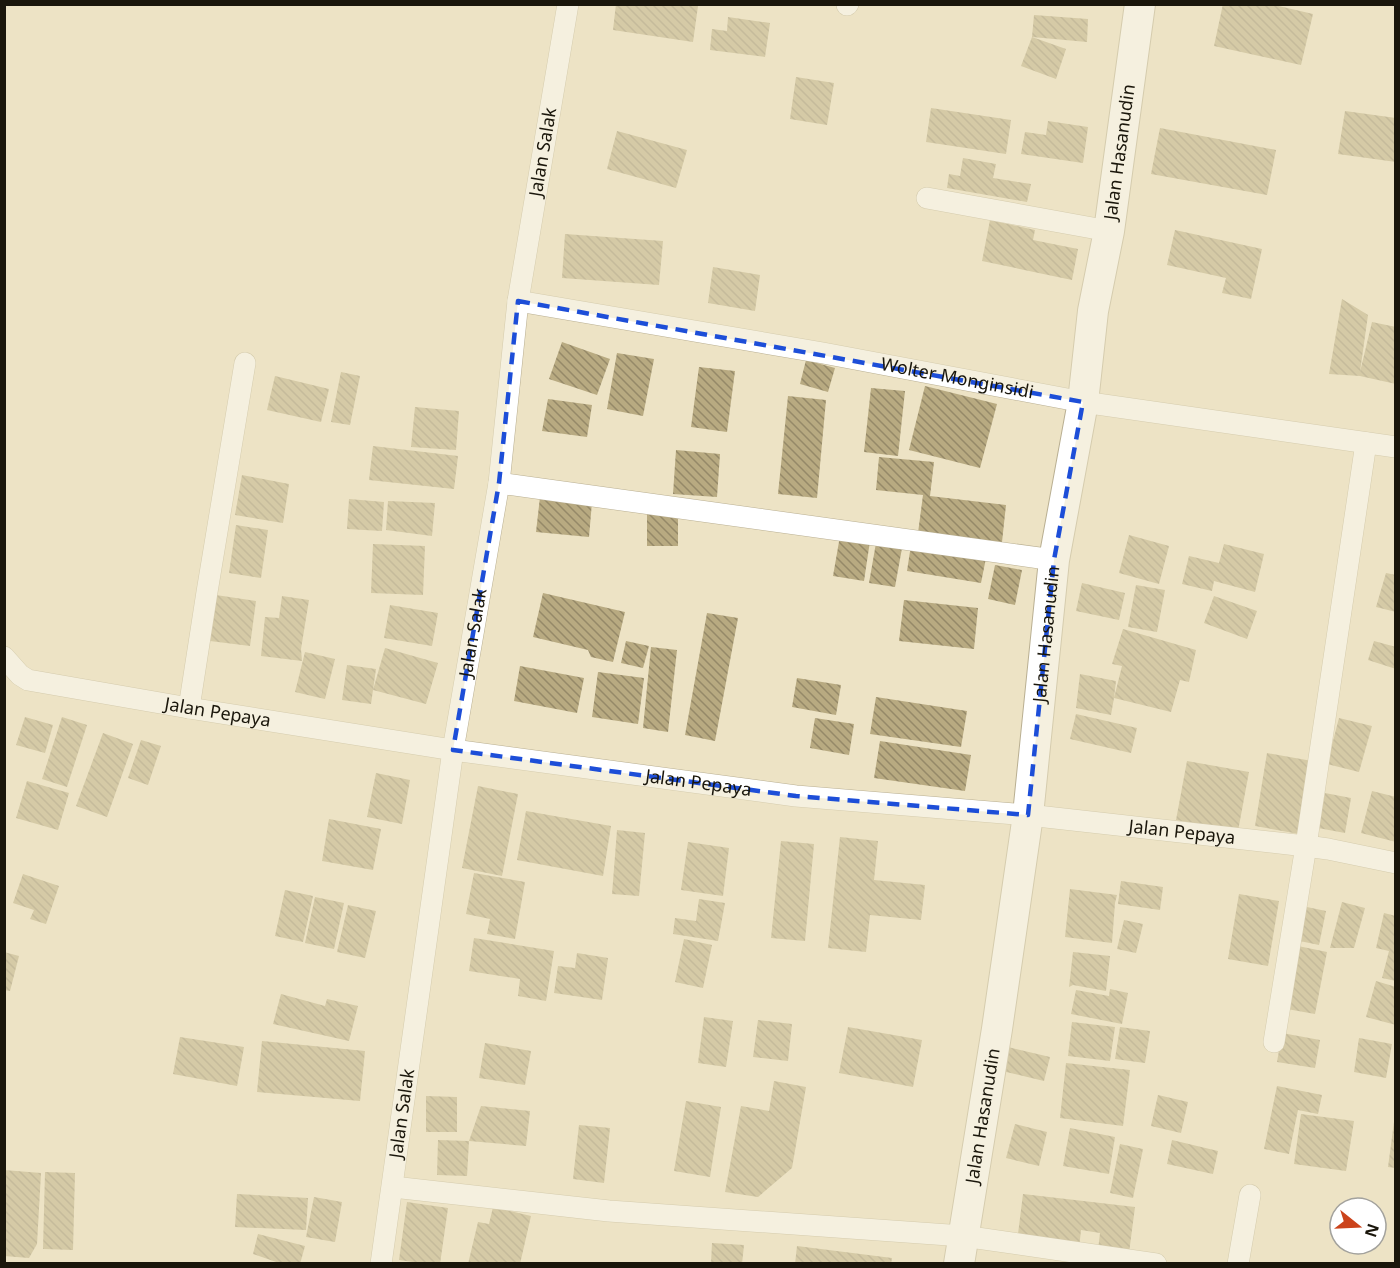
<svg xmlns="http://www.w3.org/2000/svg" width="1400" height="1268" font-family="'Noto Sans',sans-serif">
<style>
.building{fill:url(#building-back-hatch)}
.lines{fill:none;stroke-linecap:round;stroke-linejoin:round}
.minor-casing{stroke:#b9af92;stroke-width:22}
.secondary-casing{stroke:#b9af92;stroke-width:32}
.minor{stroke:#fff;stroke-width:21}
.secondary{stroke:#fff;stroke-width:30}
.marked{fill:none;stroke:#1d4ed8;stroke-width:4.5;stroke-dasharray:12 8;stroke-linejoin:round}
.labels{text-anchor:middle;stroke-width:6;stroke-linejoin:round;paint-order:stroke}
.street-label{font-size:18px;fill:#1a160b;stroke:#fff}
</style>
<defs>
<pattern id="building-back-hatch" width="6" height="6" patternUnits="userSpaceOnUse" patternTransform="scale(1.5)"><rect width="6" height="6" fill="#b8aa81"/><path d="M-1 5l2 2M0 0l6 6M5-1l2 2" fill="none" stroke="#958968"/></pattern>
</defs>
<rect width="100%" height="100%" fill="#ede3c5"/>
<g class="building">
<path d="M616,4H685L698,6L693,42L613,30Z"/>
<path d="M1223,4H1270L1313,14L1301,65L1214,46Z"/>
<path d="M1034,15L1088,19L1087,42L1032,37Z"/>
<path d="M728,17L770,23L765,57L710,50L712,29L727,31Z"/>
<path d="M1032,37L1066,49L1056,79L1021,66Z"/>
<path d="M796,77L834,83L827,125L790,119Z"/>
<path d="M931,108L1011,120L1006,154L926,142Z"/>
<path d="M1345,111L1396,118V162L1338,154Z"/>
<path d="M1048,121L1088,127L1083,163L1021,154L1025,132L1046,135Z"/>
<path d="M1160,128L1276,150L1267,195L1151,174Z"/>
<path d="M617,131L687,150L676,188L607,169Z"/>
<path d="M963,158L996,164L993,178L1031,184L1027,202L947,188L949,174L960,176Z"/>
<path d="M990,220L1035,230L1033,240L1078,249L1072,280L982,261Z"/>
<path d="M1175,230L1262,249L1251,299L1222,293L1226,278L1167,265Z"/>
<path d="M565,234L663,241L659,285L562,278Z"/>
<path d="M713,267L760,275L755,311L708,303Z"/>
<path d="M1342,299L1368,315L1360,372L1372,322L1396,327V384L1360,376L1329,374Z"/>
<path d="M562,342L610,359L597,395L549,379Z"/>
<path d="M617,353L654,359L643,416L607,409Z"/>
<path d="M806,360L835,368L828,392L800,384Z"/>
<path d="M699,367L735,371L727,432L691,427Z"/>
<path d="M341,372L360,376L350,425L331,422Z"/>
<path d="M275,376L329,389L321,422L267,410Z"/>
<path d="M925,386L997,404L980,468L909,450Z"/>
<path d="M871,388L905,391L898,456L864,452Z"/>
<path d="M788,396L826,400L817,498L778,494Z"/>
<path d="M548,399L592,405L587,437L542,431Z"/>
<path d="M415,407L459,411L456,450L411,447Z"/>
<path d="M373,446L458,456L454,489L369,480Z"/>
<path d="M676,450L720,454L717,497L673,494Z"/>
<path d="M879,457L934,462L930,496L1006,505L1002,542L918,533L923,495L876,490Z"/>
<path d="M242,475L289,484L283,523L235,515Z"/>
<path d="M540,497L592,502L589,537L536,532Z"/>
<path d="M349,499L384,502L382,531L347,529Z"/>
<path d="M388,501L435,503L432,536L386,530Z"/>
<path d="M647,513L678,514V546H647Z"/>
<path d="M236,525L268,530L261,578L229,573Z"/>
<path d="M1129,535L1169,546L1159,584L1119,573Z"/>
<path d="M840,536L870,541L864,581L833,576Z"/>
<path d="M876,543L902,548L895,587L869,583Z"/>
<path d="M373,544L425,546L423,595L371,593Z"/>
<path d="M1224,544L1264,554L1255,592L1214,581L1212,591L1182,584L1189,556L1219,563Z"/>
<path d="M911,545L986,558L981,583L907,571Z"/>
<path d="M995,565L1022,570L1015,605L988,599Z"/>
<path d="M1386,573L1396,575V612L1376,607Z"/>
<path d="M1082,583L1125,593L1119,620L1076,611Z"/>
<path d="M1136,585L1165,590L1157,632L1128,627Z"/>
<path d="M543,593L625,612L613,662L591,657L588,650L533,637Z"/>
<path d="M216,595L256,601L250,646L210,641Z"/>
<path d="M282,596L309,600L301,649L302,661L261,656L265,617L279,618Z"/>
<path d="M1214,596L1257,611L1247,639L1204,623Z"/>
<path d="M904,600L978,608L974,649L899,641Z"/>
<path d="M390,605L438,613L432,646L384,638Z"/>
<path d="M707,613L738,618L715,741L685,735Z"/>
<path d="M1123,629L1196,650L1189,682L1180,680L1171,712L1114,698L1111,715L1076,708L1080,674L1116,681L1114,698L1122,666L1112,664Z"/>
<path d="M626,641L649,646L643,668L621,663Z"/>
<path d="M1374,641L1396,647V669L1368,660Z"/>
<path d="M651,647L677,650L668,732L643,728Z"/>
<path d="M385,648L438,663L426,704L373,690L371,704L342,700L347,665L376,669L373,690Z"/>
<path d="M305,652L335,659L325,699L295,692Z"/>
<path d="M520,666L584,678L577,713L514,701Z"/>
<path d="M598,672L644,678L638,724L592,717Z"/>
<path d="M797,678L841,685L836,715L792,707Z"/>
<path d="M876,697L967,711L961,747L870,734Z"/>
<path d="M1076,714L1137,728L1131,753L1070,739Z"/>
<path d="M25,717L53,725L45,753L16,745Z"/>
<path d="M62,717L87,725L67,787L42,779Z"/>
<path d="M815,718L854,724L849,755L810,748Z"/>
<path d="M1339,718L1372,726L1359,772L1327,764Z"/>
<path d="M103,733L133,744L107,817L76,806Z"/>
<path d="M141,740L161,746L148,785L128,778Z"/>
<path d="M880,741L971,755L965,791L874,778Z"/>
<path d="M1267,753L1312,761L1299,834L1255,826Z"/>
<path d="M1187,761L1249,772L1238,831L1176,820Z"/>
<path d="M376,773L410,780L402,824L367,817Z"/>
<path d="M27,781L69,793L58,830L16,818Z"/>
<path d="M478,786L518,794L502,876L462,868Z"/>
<path d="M1372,791L1396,797V842L1361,833Z"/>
<path d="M1325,793L1351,798L1345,833L1318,828Z"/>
<path d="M526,811L611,826L603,876L517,860Z"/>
<path d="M329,819L381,829L373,870L322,861Z"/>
<path d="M617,830L645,833L639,896L612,894Z"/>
<path d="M840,837L878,841L874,880L925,885L921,920L870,915L866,952L828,948Z"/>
<path d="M781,841L814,844L805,941L771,938Z"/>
<path d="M688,842L729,848L723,896L681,890Z"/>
<path d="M474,873L525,882L515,939L487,934L490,919L466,914Z"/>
<path d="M23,874L59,886L46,924L30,919L34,910L13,903Z"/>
<path d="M1121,881L1163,887L1160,910L1118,904Z"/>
<path d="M1070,889L1117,895L1115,903L1112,943L1065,937Z"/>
<path d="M285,890L313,896L303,942L275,936Z"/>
<path d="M1239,894L1279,901L1268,966L1228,959Z"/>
<path d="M315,897L344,903L334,949L305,943Z"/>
<path d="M699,899L725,903L718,941L673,934L675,918L696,921Z"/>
<path d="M1342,902L1365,908L1354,948H1330Z"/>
<path d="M348,905L376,911L365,958L337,952Z"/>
<path d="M1302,906L1326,911L1319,945L1295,940Z"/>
<path d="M1384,913L1396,916V981L1382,978L1389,951L1376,948Z"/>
<path d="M1124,920L1143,924L1136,953L1117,949Z"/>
<path d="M474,938L554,951L546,1001L518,996L520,979L469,971Z"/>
<path d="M684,939L712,945L703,988L675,982Z"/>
<path d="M1298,946L1327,952L1315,1014L1287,1009Z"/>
<path d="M4,952L19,956L10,991L4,990Z"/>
<path d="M1073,952L1110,956L1106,991L1073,985L1069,987Z"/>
<path d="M577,953L608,958L602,1000L554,993L558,966L575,968Z"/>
<path d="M1376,981L1396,987V1025L1366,1017Z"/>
<path d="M1110,989L1128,993L1122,1024L1071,1014L1076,990L1109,996Z"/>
<path d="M281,994L325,1006L327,999L358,1006L349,1041L273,1024Z"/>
<path d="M704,1017L733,1021L726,1067L698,1063Z"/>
<path d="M758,1020L792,1024L788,1061L753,1057Z"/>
<path d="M1072,1022L1115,1027L1110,1061L1068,1056Z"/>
<path d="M848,1027L922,1040L913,1087L839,1073Z"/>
<path d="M1120,1027L1150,1031L1145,1063L1115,1059Z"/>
<path d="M1282,1033L1320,1040L1315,1068L1277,1062Z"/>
<path d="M180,1037L244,1047L237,1086L173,1074Z"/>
<path d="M1359,1038L1392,1044L1386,1078L1354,1072Z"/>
<path d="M262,1041L365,1051L360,1101L257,1092Z"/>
<path d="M485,1043L531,1051L525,1085L479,1078Z"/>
<path d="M1008,1047L1050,1057L1044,1081L1002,1071Z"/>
<path d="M1066,1063L1130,1070L1123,1126L1060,1118Z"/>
<path d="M774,1081L806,1087L792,1168L758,1197L725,1192L741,1106L769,1111Z"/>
<path d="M1277,1086L1322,1095L1318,1114L1298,1110L1289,1154L1264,1149Z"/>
<path d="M1158,1095L1188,1102L1181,1133L1151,1126Z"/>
<path d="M426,1096L457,1097V1132H426Z"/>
<path d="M686,1101L721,1107L710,1177L674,1171Z"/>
<path d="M481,1106L530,1111L526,1146L469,1141Z"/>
<path d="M1301,1114L1354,1121L1346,1171L1294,1164Z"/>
<path d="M1394,1122H1396V1168L1388,1167Z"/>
<path d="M1015,1124L1047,1132L1039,1166L1006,1158Z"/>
<path d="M579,1125L610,1128L604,1183L573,1179Z"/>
<path d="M1070,1128L1115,1137L1109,1174L1063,1166Z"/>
<path d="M438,1140L469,1141L467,1176L437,1175Z"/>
<path d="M1172,1140L1218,1151L1213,1174L1167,1164Z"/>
<path d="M1120,1144L1143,1149L1133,1198L1110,1193Z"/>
<path d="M4,1170L41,1173L37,1244L29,1258L4,1256Z"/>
<path d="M45,1172L75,1173L73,1250L43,1249Z"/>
<path d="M237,1194L308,1198L306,1230L235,1227Z"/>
<path d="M1023,1194L1135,1207L1129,1253L1098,1250L1100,1233L1081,1230L1079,1249L1017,1242Z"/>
<path d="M314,1197L342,1202L335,1242L306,1237Z"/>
<path d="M407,1202L448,1208L440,1264H427L399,1260Z"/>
<path d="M493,1207L531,1216L520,1264H468L478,1222L489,1224Z"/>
<path d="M258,1234L305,1246L300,1264H282L253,1254Z"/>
<path d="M712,1243L744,1245L742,1264H711Z"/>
<path d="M797,1246L892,1258L891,1264H795Z"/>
</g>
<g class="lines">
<defs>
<g id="minor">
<path d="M847,5L848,4"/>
<path d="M927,198L1109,231"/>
<path id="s1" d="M518,301L823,353L1083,402L1396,447"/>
<path d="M499,483L1054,560"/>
<path id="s2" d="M4,657L20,675L28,680L189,708L453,750L796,796L1028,815L1306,846L1328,849L1396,863"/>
<path d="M189,708L207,592L245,363"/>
<path d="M1274,1042L1306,846L1366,443"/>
<path d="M393,1187L609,1211L963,1236L1156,1264"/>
<path id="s3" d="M381,1264L453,750L499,483L518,301L568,4"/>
<path d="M1238,1264L1250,1195"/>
</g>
<g id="secondary">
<path id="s4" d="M959,1264L997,1029L1028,815L1054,560L1083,402L1093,311L1109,231L1140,4"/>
</g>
</defs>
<use href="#minor" class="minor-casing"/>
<use href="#secondary" class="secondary-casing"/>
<use href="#minor" class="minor"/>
<use href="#secondary" class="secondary"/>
</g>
<path d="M0 0H1400V1268H0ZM518,301L1083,402L1054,560L1028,815L796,796L453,750L499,483Z" fill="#ede3c5" fill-opacity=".55" fill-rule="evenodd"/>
<path class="marked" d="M518,301L1083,402L1054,560L1028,815L796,796L453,750L499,483Z"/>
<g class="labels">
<g class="street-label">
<text dy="6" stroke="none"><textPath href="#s3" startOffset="1124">Jalan Salak</textPath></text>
<text dy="6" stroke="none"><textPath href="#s4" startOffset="1124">Jalan Hasanudin</textPath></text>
<text dy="6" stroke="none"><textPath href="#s1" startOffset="446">Wolter Monginsidi</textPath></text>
<text dy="6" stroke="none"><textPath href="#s3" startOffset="638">Jalan Salak</textPath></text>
<text dy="6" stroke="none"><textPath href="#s4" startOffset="636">Jalan Hasanudin</textPath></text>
<text dy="6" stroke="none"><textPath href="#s2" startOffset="226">Jalan Pepaya</textPath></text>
<text dy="6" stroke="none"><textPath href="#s2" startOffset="712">Jalan Pepaya</textPath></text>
<text dy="6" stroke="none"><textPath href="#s2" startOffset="1198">Jalan Pepaya</textPath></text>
<text dy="6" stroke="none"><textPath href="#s3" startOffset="152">Jalan Salak</textPath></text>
<text dy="6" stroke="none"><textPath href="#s4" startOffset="150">Jalan Hasanudin</textPath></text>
</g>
</g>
<rect width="1400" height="1268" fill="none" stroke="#1a160b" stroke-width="12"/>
<g transform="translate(1358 1226) rotate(108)"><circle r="28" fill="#ffffff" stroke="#a3a29d" stroke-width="1.5"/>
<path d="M0-4.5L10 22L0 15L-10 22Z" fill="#cb431b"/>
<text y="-9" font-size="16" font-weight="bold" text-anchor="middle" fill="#1a160b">N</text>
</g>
</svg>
